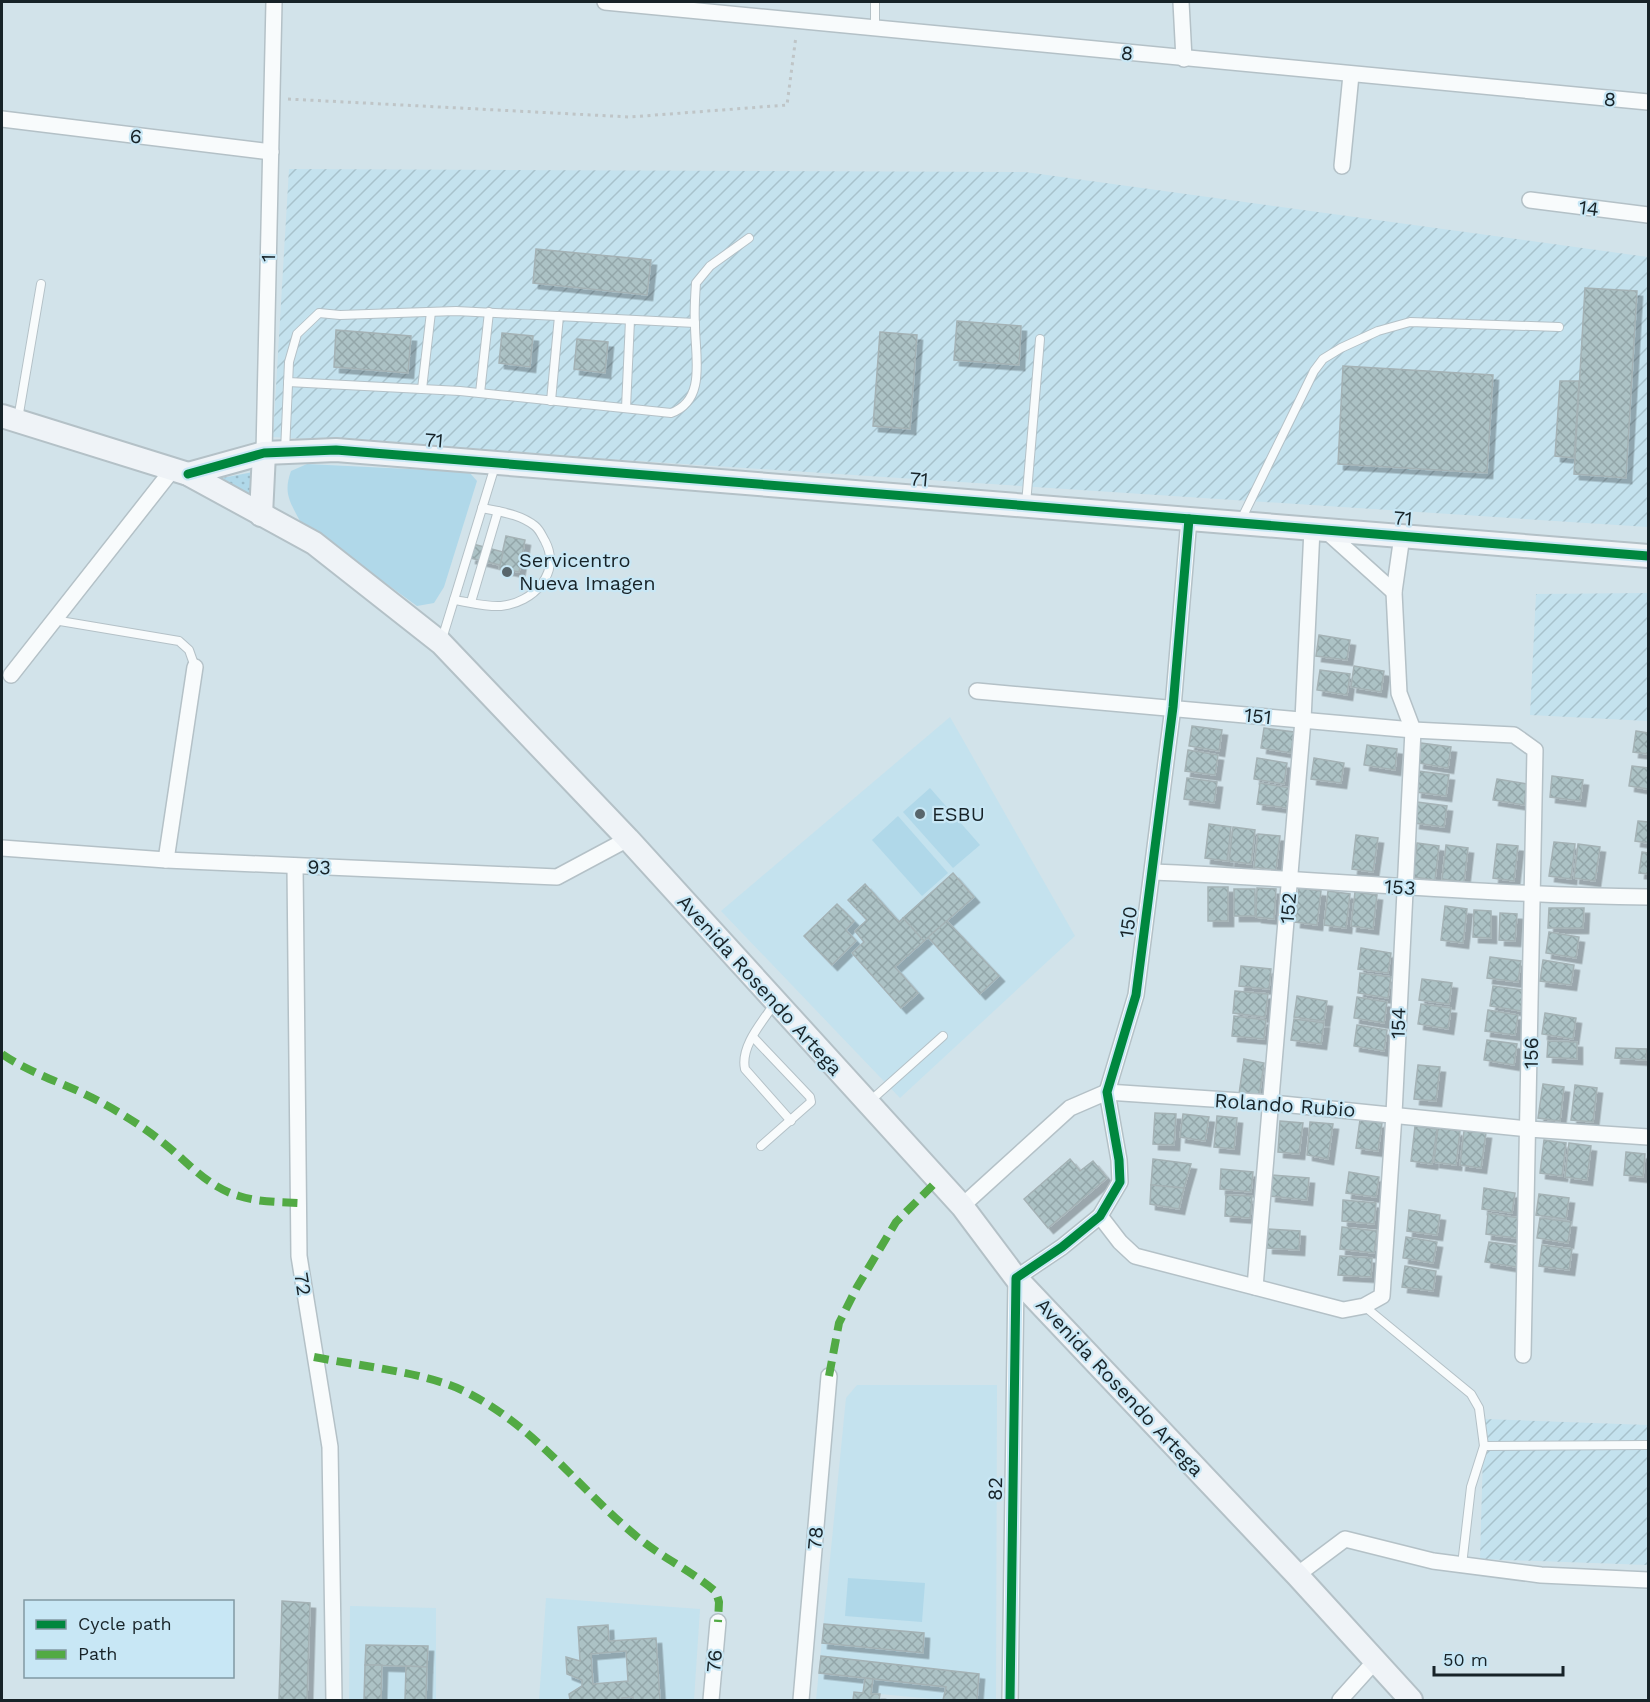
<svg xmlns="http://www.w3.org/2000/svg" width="1650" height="1702" font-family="'Work Sans',sans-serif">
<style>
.built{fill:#c4e2ee}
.industrial{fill:url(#industrial-furrows)}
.grass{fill:url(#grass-dots)}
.park{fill:#b0d8e9}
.building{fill:url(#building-cross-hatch);stroke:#a4b2b5;stroke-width:1.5;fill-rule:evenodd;filter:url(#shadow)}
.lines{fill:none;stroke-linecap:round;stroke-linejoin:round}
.lane-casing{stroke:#b4c1c7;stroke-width:10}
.street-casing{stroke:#b4c1c7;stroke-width:18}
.secondary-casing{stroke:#b4c1c7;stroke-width:26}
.path{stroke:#bfc5c7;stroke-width:3;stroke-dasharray:3 4.5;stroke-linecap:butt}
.lane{stroke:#f8fbfc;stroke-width:8}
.street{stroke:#f8fbfc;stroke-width:15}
.secondary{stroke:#eff3f7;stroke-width:22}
.quiet{stroke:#52aa44;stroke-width:8;stroke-dasharray:15 8;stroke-linecap:butt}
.cycleway-casing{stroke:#c8e7f5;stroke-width:13}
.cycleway{stroke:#00873e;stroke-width:9}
.poi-dot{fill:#58666c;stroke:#c8e7f5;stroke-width:2}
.labels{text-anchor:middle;stroke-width:4.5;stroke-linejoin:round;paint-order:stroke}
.street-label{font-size:20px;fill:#172328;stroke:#c8e7f5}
.poi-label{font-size:20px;fill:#172328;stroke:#c8e7f5;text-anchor:start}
</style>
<defs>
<pattern id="industrial-furrows" width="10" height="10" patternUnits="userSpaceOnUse" patternTransform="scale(1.5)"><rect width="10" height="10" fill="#c4e2ee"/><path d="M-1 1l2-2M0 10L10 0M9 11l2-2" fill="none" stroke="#a8c2cc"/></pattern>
<pattern id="grass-dots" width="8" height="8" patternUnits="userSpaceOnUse" patternTransform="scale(1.5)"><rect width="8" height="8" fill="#b0d8e9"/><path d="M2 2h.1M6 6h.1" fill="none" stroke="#97b9c8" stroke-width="1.8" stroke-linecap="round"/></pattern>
<pattern id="building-cross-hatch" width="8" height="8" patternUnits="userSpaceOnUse" patternTransform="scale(1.5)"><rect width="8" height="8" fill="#acc2c5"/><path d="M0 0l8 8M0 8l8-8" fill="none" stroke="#93a6a9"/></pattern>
<filter id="shadow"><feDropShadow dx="5.5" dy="5.5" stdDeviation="0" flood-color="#0004"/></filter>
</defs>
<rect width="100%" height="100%" fill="#d2e3ea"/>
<g class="built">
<path d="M950,717L1075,936L900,1098L721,911Z"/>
<path d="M857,1385H997L996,1700H943L880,1694L879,1700H816L846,1398Z"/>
<path d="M546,1598L700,1609L694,1700H539Z"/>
<path d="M350,1606L436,1608V1700H349Z"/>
</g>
<g class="industrial">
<path d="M289,169L1025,172L1648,257V527L273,437Z"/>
<path d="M1648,593V721L1530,715L1536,594Z"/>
<path d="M1484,1419L1648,1425V1565L1480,1559Z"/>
</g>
<path class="grass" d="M253,472V497L217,479Z"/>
<g class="park">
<path d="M307,464L469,472L477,481L444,587L434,603L417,606L300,521C290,502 283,493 291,471Z"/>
<path d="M930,788L980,845L953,868L903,812Z"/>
<path d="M898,816L948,873L922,896L872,840Z"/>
<path d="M848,1578L925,1583L922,1622L845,1616Z"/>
</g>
<g class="building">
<path d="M536,249L651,260L647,295L533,283Z"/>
<path d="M1585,288L1637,291L1626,478L1574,474Z"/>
<path d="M957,321L1021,326L1019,365L954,360Z"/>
<path d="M336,330L411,336L408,373L334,367Z"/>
<path d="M880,332L917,335L910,429L873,426Z"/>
<path d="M502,333L533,336L530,367L499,363Z"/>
<path d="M577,339L608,342L605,373L574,369Z"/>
<path d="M1343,366L1493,375L1487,473L1338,464Z"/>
<path d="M1560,381H1579L1574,458L1555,456Z"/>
<path d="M506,536L525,540L519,572L499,568Z"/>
<path d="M473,544L503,552L500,565L470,558Z"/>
<path d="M1319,635L1350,640L1347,660L1316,656Z"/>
<path d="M1354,666L1384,671L1381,692L1351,687Z"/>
<path d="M1320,670L1350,674L1347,695L1317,690Z"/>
<path d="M1192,726L1222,730L1219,751L1189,746Z"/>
<path d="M1264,728L1294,732L1291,753L1261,748Z"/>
<path d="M1636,731L1648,733V754L1633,752Z"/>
<path d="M1421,743L1451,747L1448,768L1418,763Z"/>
<path d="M1367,745L1397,749L1395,770L1364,765Z"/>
<path d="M1188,750L1218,755L1215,775L1185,771Z"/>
<path d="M1257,758L1287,763L1284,784L1254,779Z"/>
<path d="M1314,758L1344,763L1341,783L1311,779Z"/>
<path d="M1632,766L1648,768V789L1629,786Z"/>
<path d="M1418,771L1449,775L1446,796L1416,792Z"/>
<path d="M1552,776L1583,780L1580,801L1550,797Z"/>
<path d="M1187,778L1217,782L1214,803L1184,799Z"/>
<path d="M1497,779L1527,784L1524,805L1493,800Z"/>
<path d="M1260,783L1290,788L1287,808L1257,804Z"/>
<path d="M1417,802L1447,806L1444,827L1414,823Z"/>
<path d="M1638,821L1648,822V843L1635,841Z"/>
<path d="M1209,824L1231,827L1227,861L1205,858Z"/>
<path d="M1233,827L1255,830L1251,864L1229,861Z"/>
<path d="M1258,834L1280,836L1276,870L1254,867Z"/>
<path d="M1356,835L1378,838L1373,872L1352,869Z"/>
<path d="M1554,842L1575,844L1571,879L1549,876Z"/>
<path d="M1417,843L1439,846L1435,880L1413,877Z"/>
<path d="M1497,844L1518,846L1514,881L1493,878Z"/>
<path d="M1578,844L1600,847L1595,881L1574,878Z"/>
<path d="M1446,845L1468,848L1464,882L1442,879Z"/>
<path d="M1642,852L1648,853V874L1639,873Z"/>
<path d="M953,873L974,897L924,941L903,918Z"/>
<path d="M865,884L899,922L903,918L924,941L895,967L918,993L901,1008L852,953L864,942L855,931L867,920L848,900Z"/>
<rect x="1208" y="887" width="20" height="34"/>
<path d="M1257,888L1276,889L1274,919L1256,917Z"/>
<path d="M1299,888L1321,891L1317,925L1295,922Z"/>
<rect x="1234" y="889" width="21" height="27"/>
<path d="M1328,891L1350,894L1346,928L1324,925Z"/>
<path d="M1355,892L1377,895L1373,929L1351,926Z"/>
<path d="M837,904L854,921L846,930L856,941L832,965L804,936Z"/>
<path d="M1445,906L1467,909L1463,943L1441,940Z"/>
<path d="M1549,908H1584L1583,928H1548Z"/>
<path d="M1474,910L1491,911V938L1473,937Z"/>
<path d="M1500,913L1517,914L1515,941L1499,940Z"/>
<path d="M947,921L999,976L980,994L928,937Z"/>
<path d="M1549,932L1579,937L1576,958L1546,953Z"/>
<path d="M1361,948L1391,953L1388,973L1358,969Z"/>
<path d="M1490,957L1521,961L1518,982L1487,978Z"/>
<path d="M1543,960L1574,965L1571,985L1540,981Z"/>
<path d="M1241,966L1271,969L1269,989L1239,986Z"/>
<path d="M1360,973L1391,977L1388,998L1358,993Z"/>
<path d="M1422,979L1452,983L1449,1004L1419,1000Z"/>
<path d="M1493,986L1523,990L1521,1011L1490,1006Z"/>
<path d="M1235,991L1268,994L1265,1017L1233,1013Z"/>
<path d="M1297,996L1327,1001L1324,1021L1294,1017Z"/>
<path d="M1357,997L1387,1002L1384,1023L1354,1018Z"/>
<path d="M1421,1004L1451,1008L1448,1029L1418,1024Z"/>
<path d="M1488,1010L1518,1015L1515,1035L1485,1031Z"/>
<path d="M1545,1013L1576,1018L1573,1039L1542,1034Z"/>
<path d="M1234,1016L1266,1020L1264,1039L1232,1036Z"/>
<path d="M1294,1019L1324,1023L1321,1044L1291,1040Z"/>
<path d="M1357,1025L1387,1030L1384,1051L1354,1046Z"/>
<path d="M1487,1040L1517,1044L1514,1065L1484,1060Z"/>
<path d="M1548,1041L1577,1042V1059L1547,1057Z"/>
<path d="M1616,1048L1647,1049L1646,1060L1615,1058Z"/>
<path d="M1244,1059L1264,1063L1259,1097L1239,1094Z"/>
<path d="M1418,1065L1440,1067L1436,1101L1414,1099Z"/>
<path d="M1543,1084L1564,1087L1560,1121L1538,1118Z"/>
<path d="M1575,1085L1597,1088L1593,1122L1571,1120Z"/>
<path d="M1155,1113L1176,1114L1174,1145L1153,1144Z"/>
<path d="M1183,1114L1209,1117L1205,1141L1180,1137Z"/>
<path d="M1217,1116L1237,1118L1234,1149L1214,1147Z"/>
<path d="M1360,1120L1382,1123L1378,1151L1356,1148Z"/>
<path d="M1280,1121L1303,1123L1299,1154L1278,1152Z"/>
<path d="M1310,1122L1333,1124L1328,1159L1307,1155Z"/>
<path d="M1415,1126L1437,1129L1432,1164L1411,1161Z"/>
<path d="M1438,1128L1460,1131L1456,1165L1434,1162Z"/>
<path d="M1464,1131L1486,1133L1481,1168L1460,1165Z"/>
<path d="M1544,1140L1566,1143L1562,1176L1540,1173Z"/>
<path d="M1569,1143L1591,1146L1587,1180L1565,1177Z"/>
<path d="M1626,1152L1645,1154L1643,1177L1624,1175Z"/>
<path d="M1070,1159L1080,1171L1093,1161L1107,1178L1048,1228L1024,1199Z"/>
<path d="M1153,1159L1191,1164L1184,1188L1151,1185Z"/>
<path d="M1221,1169L1253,1172L1251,1192L1220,1189Z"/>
<path d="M1349,1172L1379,1177L1376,1197L1346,1193Z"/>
<path d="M1272,1175L1309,1178L1307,1200L1270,1196Z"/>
<path d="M1151,1185L1184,1188L1179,1209L1150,1204Z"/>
<path d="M1484,1188L1515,1193L1512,1213L1482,1209Z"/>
<path d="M1539,1194L1569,1198L1566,1219L1536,1215Z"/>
<path d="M1226,1195L1252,1196L1250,1218L1225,1216Z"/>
<path d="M1343,1200L1376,1203L1374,1224L1342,1221Z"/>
<path d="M1409,1210L1440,1215L1437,1235L1407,1231Z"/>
<path d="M1488,1213L1519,1218L1516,1238L1486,1234Z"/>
<path d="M1540,1218L1571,1222L1568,1243L1537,1238Z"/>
<path d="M1342,1227L1377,1231L1374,1253L1340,1249Z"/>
<path d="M1268,1229L1300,1231L1299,1250L1267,1248Z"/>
<path d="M1406,1237L1437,1242L1433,1263L1403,1258Z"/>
<path d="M1489,1242L1519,1246L1516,1267L1485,1262Z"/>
<path d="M1542,1245L1572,1249L1569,1270L1539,1266Z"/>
<path d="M1340,1256L1372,1258L1371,1277L1338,1275Z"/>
<path d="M1405,1266L1436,1271L1433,1291L1402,1287Z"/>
<path d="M282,1601L310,1603L307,1700H279Z"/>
<path d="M824,1624L924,1633L923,1653L822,1643Z"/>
<path d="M608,1625L609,1641L656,1638L660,1700H633V1697L622,1698V1700H570L569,1694L582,1686V1680L567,1674L566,1657L580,1661L578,1627ZM626,1651L628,1681L593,1684L591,1654Z"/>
<path d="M366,1645L428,1646L427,1667L365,1665Z"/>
<path d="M821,1656L979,1674L977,1700H943L946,1687L819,1673Z"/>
<path d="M365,1665H382L381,1700H364Z"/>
<path d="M406,1666L427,1667L426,1700H405Z"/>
<path d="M865,1678L873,1679L871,1694H880L879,1700H853L854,1692L863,1693Z"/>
</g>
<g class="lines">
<defs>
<g id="lane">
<path d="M875,27V2"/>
<path d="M288,382L460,391L671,413C707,400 695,356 695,325C694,311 695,297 696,283L710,266L749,238"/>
<path d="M422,389L431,312"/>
<path d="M480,393L489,312"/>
<path d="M551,401L559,316"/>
<path d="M626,408L630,320"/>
<path d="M18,419L41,284"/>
<path d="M285,451L289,362L297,334L319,313L340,315L456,311L695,323"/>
<path d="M1026,504L1040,339"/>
<path d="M1240,522L1314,371L1323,359L1341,348L1378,331L1410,322L1559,327"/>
<path d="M454,600C468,602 486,607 501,606C533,603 562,573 545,541C542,536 540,530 535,526C520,514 501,512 482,508"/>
<path d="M471,602L498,511"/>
<path d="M54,620L179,641L189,650L195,667"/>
<path d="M442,639L495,466"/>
<path d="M775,1003C763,1021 740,1046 745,1069L791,1121"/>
<path d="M753,1037L810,1097L811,1102L761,1146"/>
<path d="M869,1102L943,1036"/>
<path d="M1364,1306L1471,1394L1479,1408L1484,1446"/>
<path d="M1462,1565L1471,1487L1484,1446L1648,1445"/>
</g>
<g id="street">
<path d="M605,2L1648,102"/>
<path d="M1181,2L1184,59"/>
<path d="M2,119L271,152"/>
<path d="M1342,166L1351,75"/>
<path d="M1530,200L1648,215"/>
<path d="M264,453L274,2"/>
<path d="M1325,530L1394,592"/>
<path d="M11,675L173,469"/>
<path d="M977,691L1413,730L1514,735L1535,750L1523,1355"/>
<path d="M2,848L166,860L557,877L628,839"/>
<path d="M166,860L195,667"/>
<path d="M295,866L299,1256L330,1447L334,1700"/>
<path d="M1153,872C1318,879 1483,895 1648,897"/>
<path d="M962,1206L1070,1108L1107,1092L1272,1103L1529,1129L1648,1137"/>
<path d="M1100,1216L1120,1242L1135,1256L1343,1310L1364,1306L1382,1296L1394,1114L1413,730L1399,693L1394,592L1402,536"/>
<path d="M1255,1287L1303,720L1312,529"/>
<path d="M1297,1575L1345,1539L1433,1561L1541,1575L1648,1580"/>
<path d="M711,1700L718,1622"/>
<path d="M801,1700L829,1376"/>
<path d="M1010,1700L1016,1278L1062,1247L1100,1216L1120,1182L1119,1160L1107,1092L1136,995L1173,707L1189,519"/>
<path d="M1340,1700L1375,1661"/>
</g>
<g id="secondary">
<path d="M2,416L188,474L314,543L441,643L628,839L962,1206L1016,1278L1297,1575L1411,1700"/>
<path d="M188,474L264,453L336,450L1648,556"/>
<path d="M261,515L264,453"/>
</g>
</defs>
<use href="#lane" class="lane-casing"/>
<use href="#street" class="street-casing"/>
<use href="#secondary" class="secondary-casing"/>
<path class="path" d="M288,99L630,117L787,105L796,36"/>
<use href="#lane" class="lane"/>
<use href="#street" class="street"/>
<use href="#secondary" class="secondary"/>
<g class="quiet">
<path d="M2,1054C34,1076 71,1085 104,1104C128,1117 151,1132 172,1150C193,1168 211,1188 239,1196C258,1202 278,1202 298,1203"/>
<path d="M314,1357C359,1366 424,1372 464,1391C536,1426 581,1492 641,1540C665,1559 693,1572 716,1592L719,1602L718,1622"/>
<path d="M829,1376L839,1323L857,1287L896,1222L938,1180"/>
</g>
<defs>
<g id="cycleway">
<path d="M188,474L264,453L336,450L1648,556"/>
<path d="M1010,1700L1016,1278L1062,1247L1100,1216L1120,1182L1119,1160L1107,1092L1136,995L1173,707L1189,519"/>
</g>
</defs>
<use href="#cycleway" class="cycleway-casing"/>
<use href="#cycleway" class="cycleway"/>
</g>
<g class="poi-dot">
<circle cx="507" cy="572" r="6"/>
<circle cx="920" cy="814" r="6"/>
</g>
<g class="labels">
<g class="street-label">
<text transform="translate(1127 53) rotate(6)" y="7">8</text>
<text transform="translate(1610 99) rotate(5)" y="7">8</text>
<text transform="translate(136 136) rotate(7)" y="7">6</text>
<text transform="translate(1589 208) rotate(7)" y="7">14</text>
<text transform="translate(268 258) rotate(-89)" y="7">1</text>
<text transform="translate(434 440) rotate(5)" y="7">71</text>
<text transform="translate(919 479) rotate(5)" y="7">71</text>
<text transform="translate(1403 518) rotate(5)" y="7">71</text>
<text transform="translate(1258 716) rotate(6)" y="7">151</text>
<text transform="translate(319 867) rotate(2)" y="7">93</text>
<text transform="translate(1400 887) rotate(4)" y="7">153</text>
<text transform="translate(1288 908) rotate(-85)" y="7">152</text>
<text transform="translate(1128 922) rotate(-82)" y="7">150</text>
<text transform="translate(760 985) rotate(48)" y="7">Avenida Rosendo Artega</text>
<text transform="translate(1398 1023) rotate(-88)" y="7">154</text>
<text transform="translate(1531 1053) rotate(-89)" y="7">156</text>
<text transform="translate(1285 1105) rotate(4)" y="7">Rolando Rubio</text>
<text transform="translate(303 1284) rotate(81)" y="7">72</text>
<text transform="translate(1120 1387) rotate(47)" y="7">Avenida Rosendo Artega</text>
<text transform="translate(995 1489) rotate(-89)" y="7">82</text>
<text transform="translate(815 1538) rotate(-85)" y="7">78</text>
<text transform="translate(714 1661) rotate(-85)" y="7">76</text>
</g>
<g class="poi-label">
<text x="519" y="567">Servicentro<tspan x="519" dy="23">Nueva Imagen</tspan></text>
<text x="932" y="821">ESBU</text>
</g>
</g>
<rect width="1650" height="1702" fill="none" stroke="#172328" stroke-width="6"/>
<rect x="24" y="1600" width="210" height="78" fill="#c8e7f5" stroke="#8199a3" stroke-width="1.5"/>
<rect x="36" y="1620" width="30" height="9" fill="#00873e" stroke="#8199a3" stroke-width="1.5"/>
<text x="78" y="1630" font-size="18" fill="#172328">Cycle path</text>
<rect x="36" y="1650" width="30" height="9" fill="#52aa44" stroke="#8199a3" stroke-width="1.5"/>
<text x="78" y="1660" font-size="18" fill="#172328">Path</text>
<path d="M1434 1666v9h129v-9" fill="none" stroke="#172328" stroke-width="3"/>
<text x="1443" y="1666" font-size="18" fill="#172328" stroke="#c8e7f5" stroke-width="4.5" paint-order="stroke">50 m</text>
</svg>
